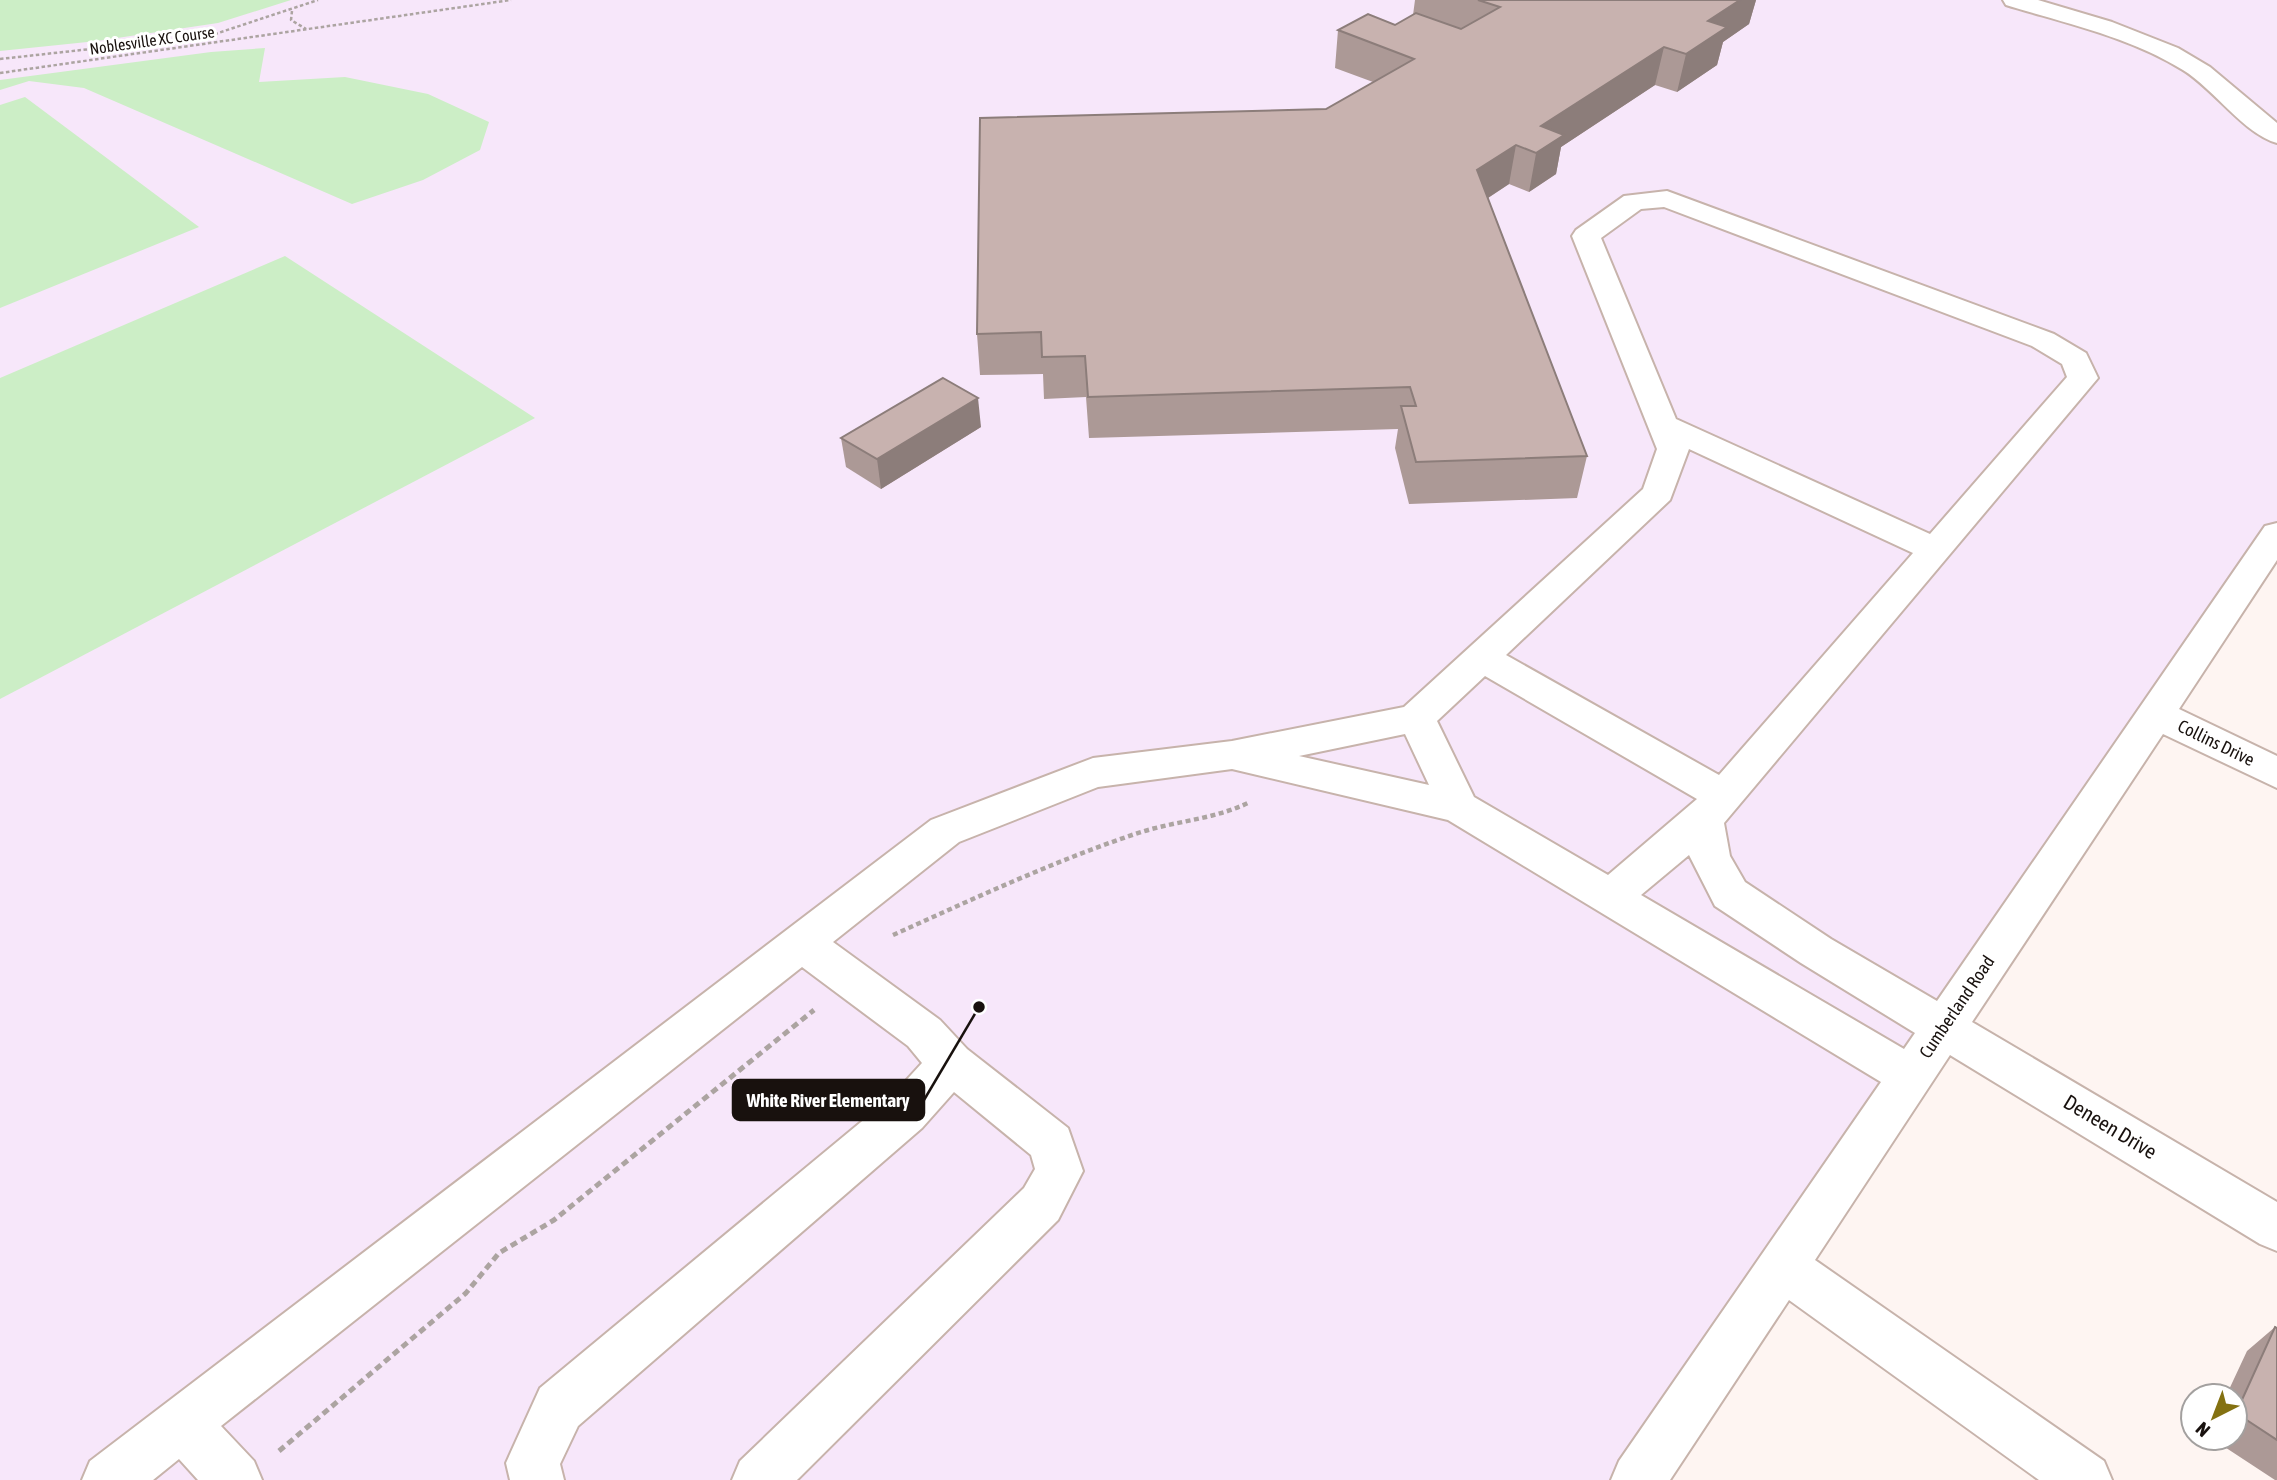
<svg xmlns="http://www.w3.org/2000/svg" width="2277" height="1480" font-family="'Asap Condensed',sans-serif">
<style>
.education{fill:#f7e7fa}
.green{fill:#cceec6}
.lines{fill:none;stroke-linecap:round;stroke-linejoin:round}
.minor-casing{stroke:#c7b3ab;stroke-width:4}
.path-far2{stroke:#aca4a1;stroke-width:2.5;stroke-dasharray:3.5 2.5;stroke-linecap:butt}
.path-far1{stroke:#aca4a1;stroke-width:4.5;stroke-dasharray:5 3.5;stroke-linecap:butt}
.path{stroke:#aca4a1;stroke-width:5;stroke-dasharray:7 4.5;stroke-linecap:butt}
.minor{fill:#fff;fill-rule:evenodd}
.wall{fill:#ac9996}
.shaded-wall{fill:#8c7d7a}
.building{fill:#c8b2af;stroke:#8c7d7a;stroke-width:2}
.labels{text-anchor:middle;stroke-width:6;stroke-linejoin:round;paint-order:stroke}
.far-street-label{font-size:16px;fill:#18110e;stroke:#fff}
.street-label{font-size:18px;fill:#18110e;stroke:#fff}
.near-street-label{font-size:21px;fill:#18110e;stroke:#fff}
.leader{fill:none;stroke:#18110e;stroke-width:2.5}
.callout-dot{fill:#18110e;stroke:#fff;stroke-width:2.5}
.callout{fill:#18110e;stroke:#18110e;stroke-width:2.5}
.callout-label{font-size:19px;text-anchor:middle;font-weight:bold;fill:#fff}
</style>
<rect width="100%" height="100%" fill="#fef5f2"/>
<path class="education" d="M0,0H2277V533L1639,1480H0Z"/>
<g class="green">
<path d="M0,0H291L218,23L97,41L0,51Z"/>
<path d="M265,48L259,82L345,77L428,94L489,122L480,150L423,180L352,204L84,88L29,81L0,90V80L211,52Z"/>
<path d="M25,97L199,227L0,308V105Z"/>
<path d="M285,256L535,418L0,699V378Z"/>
</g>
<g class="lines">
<defs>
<g id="minor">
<path d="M2003,0H2038L2112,22L2178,48L2210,67L2277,123V143C2244,134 2214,89 2183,70C2130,37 2065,23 2006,5Z"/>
<path d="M1667,191L2054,334L2086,353L2098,378L1724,823L1730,856L1745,882L1831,939L1937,1001L2265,526L2277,523V560L2179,709L2277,756V788L2163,734L1972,1022L2277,1202V1251L2260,1244L1950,1055L1815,1260L2104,1461L2112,1480H2039L1789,1300L1670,1480H1611L1619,1461L1881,1082L1448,820L1232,769L1098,787L959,842L833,942L940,1020L967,1049L1068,1128L1083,1171L1058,1220L797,1480H732L740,1461L1024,1188L1035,1169L1031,1155L954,1092L922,1128L578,1426L560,1464L564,1480H510L506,1463L540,1388L890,1098L922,1063L908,1046L802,967L221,1426L254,1461L262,1480H198L179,1459L153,1480H82L90,1461L931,820L1093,758L1232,741L1404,707L1643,489L1657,449L1572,236L1576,230L1624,196ZM1664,207L2032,346L2062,364L2067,377L1930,534L1676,419L1601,238L1641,209ZM1689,449L1913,553L1719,775L1506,655L1670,500ZM1485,676L1697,799L1608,875L1474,797L1437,721ZM1405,734L1429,785L1299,756ZM1689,855L1715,906L1801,963L1915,1033L1904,1049L1641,895Z"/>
</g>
</defs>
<use href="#minor" class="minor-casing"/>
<g class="path-far2">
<path d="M292,11L291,20L306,29"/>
<path d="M0,59L209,36L318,0"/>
<path d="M0,73L511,0"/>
</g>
<path class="path-far1" d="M893,935C973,899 1052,862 1135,834C1173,821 1212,820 1248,803"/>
<path class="path" d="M279,1451L466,1293L499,1253L554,1220L814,1010"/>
<use href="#minor" class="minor"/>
</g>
<g class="wall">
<path d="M1415,0H1756L1749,24L1723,42L1717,65L1677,92L1655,85L1561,147L1556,174L1529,192L1509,184L1488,198L1587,456L1577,498L1409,504L1395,448L1398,429L1089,438L1086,397L1044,399L1043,374L980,375L977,334L1326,109L1373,82L1335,68L1338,30L1395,25L1413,15Z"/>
<path d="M981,427L881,489L846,467L841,438Z"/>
<path d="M2275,1327L2277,1328V1480H2275L2211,1438H2235V1396H2226L2247,1351Z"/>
</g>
<g class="shaded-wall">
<path d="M1740,0H1756L1749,24L1723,42L1717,65L1677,92L1686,54L1708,21Z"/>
<path d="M1664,47L1655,85L1561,147L1556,174L1529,192L1541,126Z"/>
<path d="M1516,145L1509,184L1471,209L1477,170Z"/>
<path d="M978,398L981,427L881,489L877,459Z"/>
</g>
<g class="building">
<path d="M1478,0H1740L1708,21L1727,27L1686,54L1664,47L1541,126L1564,135L1536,153L1516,145L1477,170L1587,456L1416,462L1401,406H1416L1410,387L1088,397L1085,356L1042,357L1041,332L977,334L980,118L1326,109L1414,59L1338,30L1368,14L1395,25L1416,13L1461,29L1500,7Z"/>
<path d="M943,378L978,398L877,459L841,438Z"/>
<path d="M2275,1327L2277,1328V1440L2236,1413Z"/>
</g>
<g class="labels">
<g class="far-street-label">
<text transform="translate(152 40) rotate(-8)" y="6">Noblesville XC Course</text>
</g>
<g class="street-label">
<text transform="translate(2216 743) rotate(26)" y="6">Collins Drive</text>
<text transform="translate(1957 1007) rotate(-56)" y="6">Cumberland Road</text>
</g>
<g class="near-street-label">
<text transform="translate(2110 1127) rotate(31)" y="7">Deneen Drive</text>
</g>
</g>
<path class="leader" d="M979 1007L924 1100"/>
<circle class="callout-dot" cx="979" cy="1007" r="7"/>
<rect class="callout" x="733" y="1080" width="191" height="40" rx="7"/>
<g class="callout-label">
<text x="828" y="1107">White River Elementary</text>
</g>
<g transform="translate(2214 1417) rotate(222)"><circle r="33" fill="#ffffff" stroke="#a3a09f" stroke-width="2"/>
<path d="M0-5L12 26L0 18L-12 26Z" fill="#847111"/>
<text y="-10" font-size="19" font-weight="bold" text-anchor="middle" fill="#18110e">N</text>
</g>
</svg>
